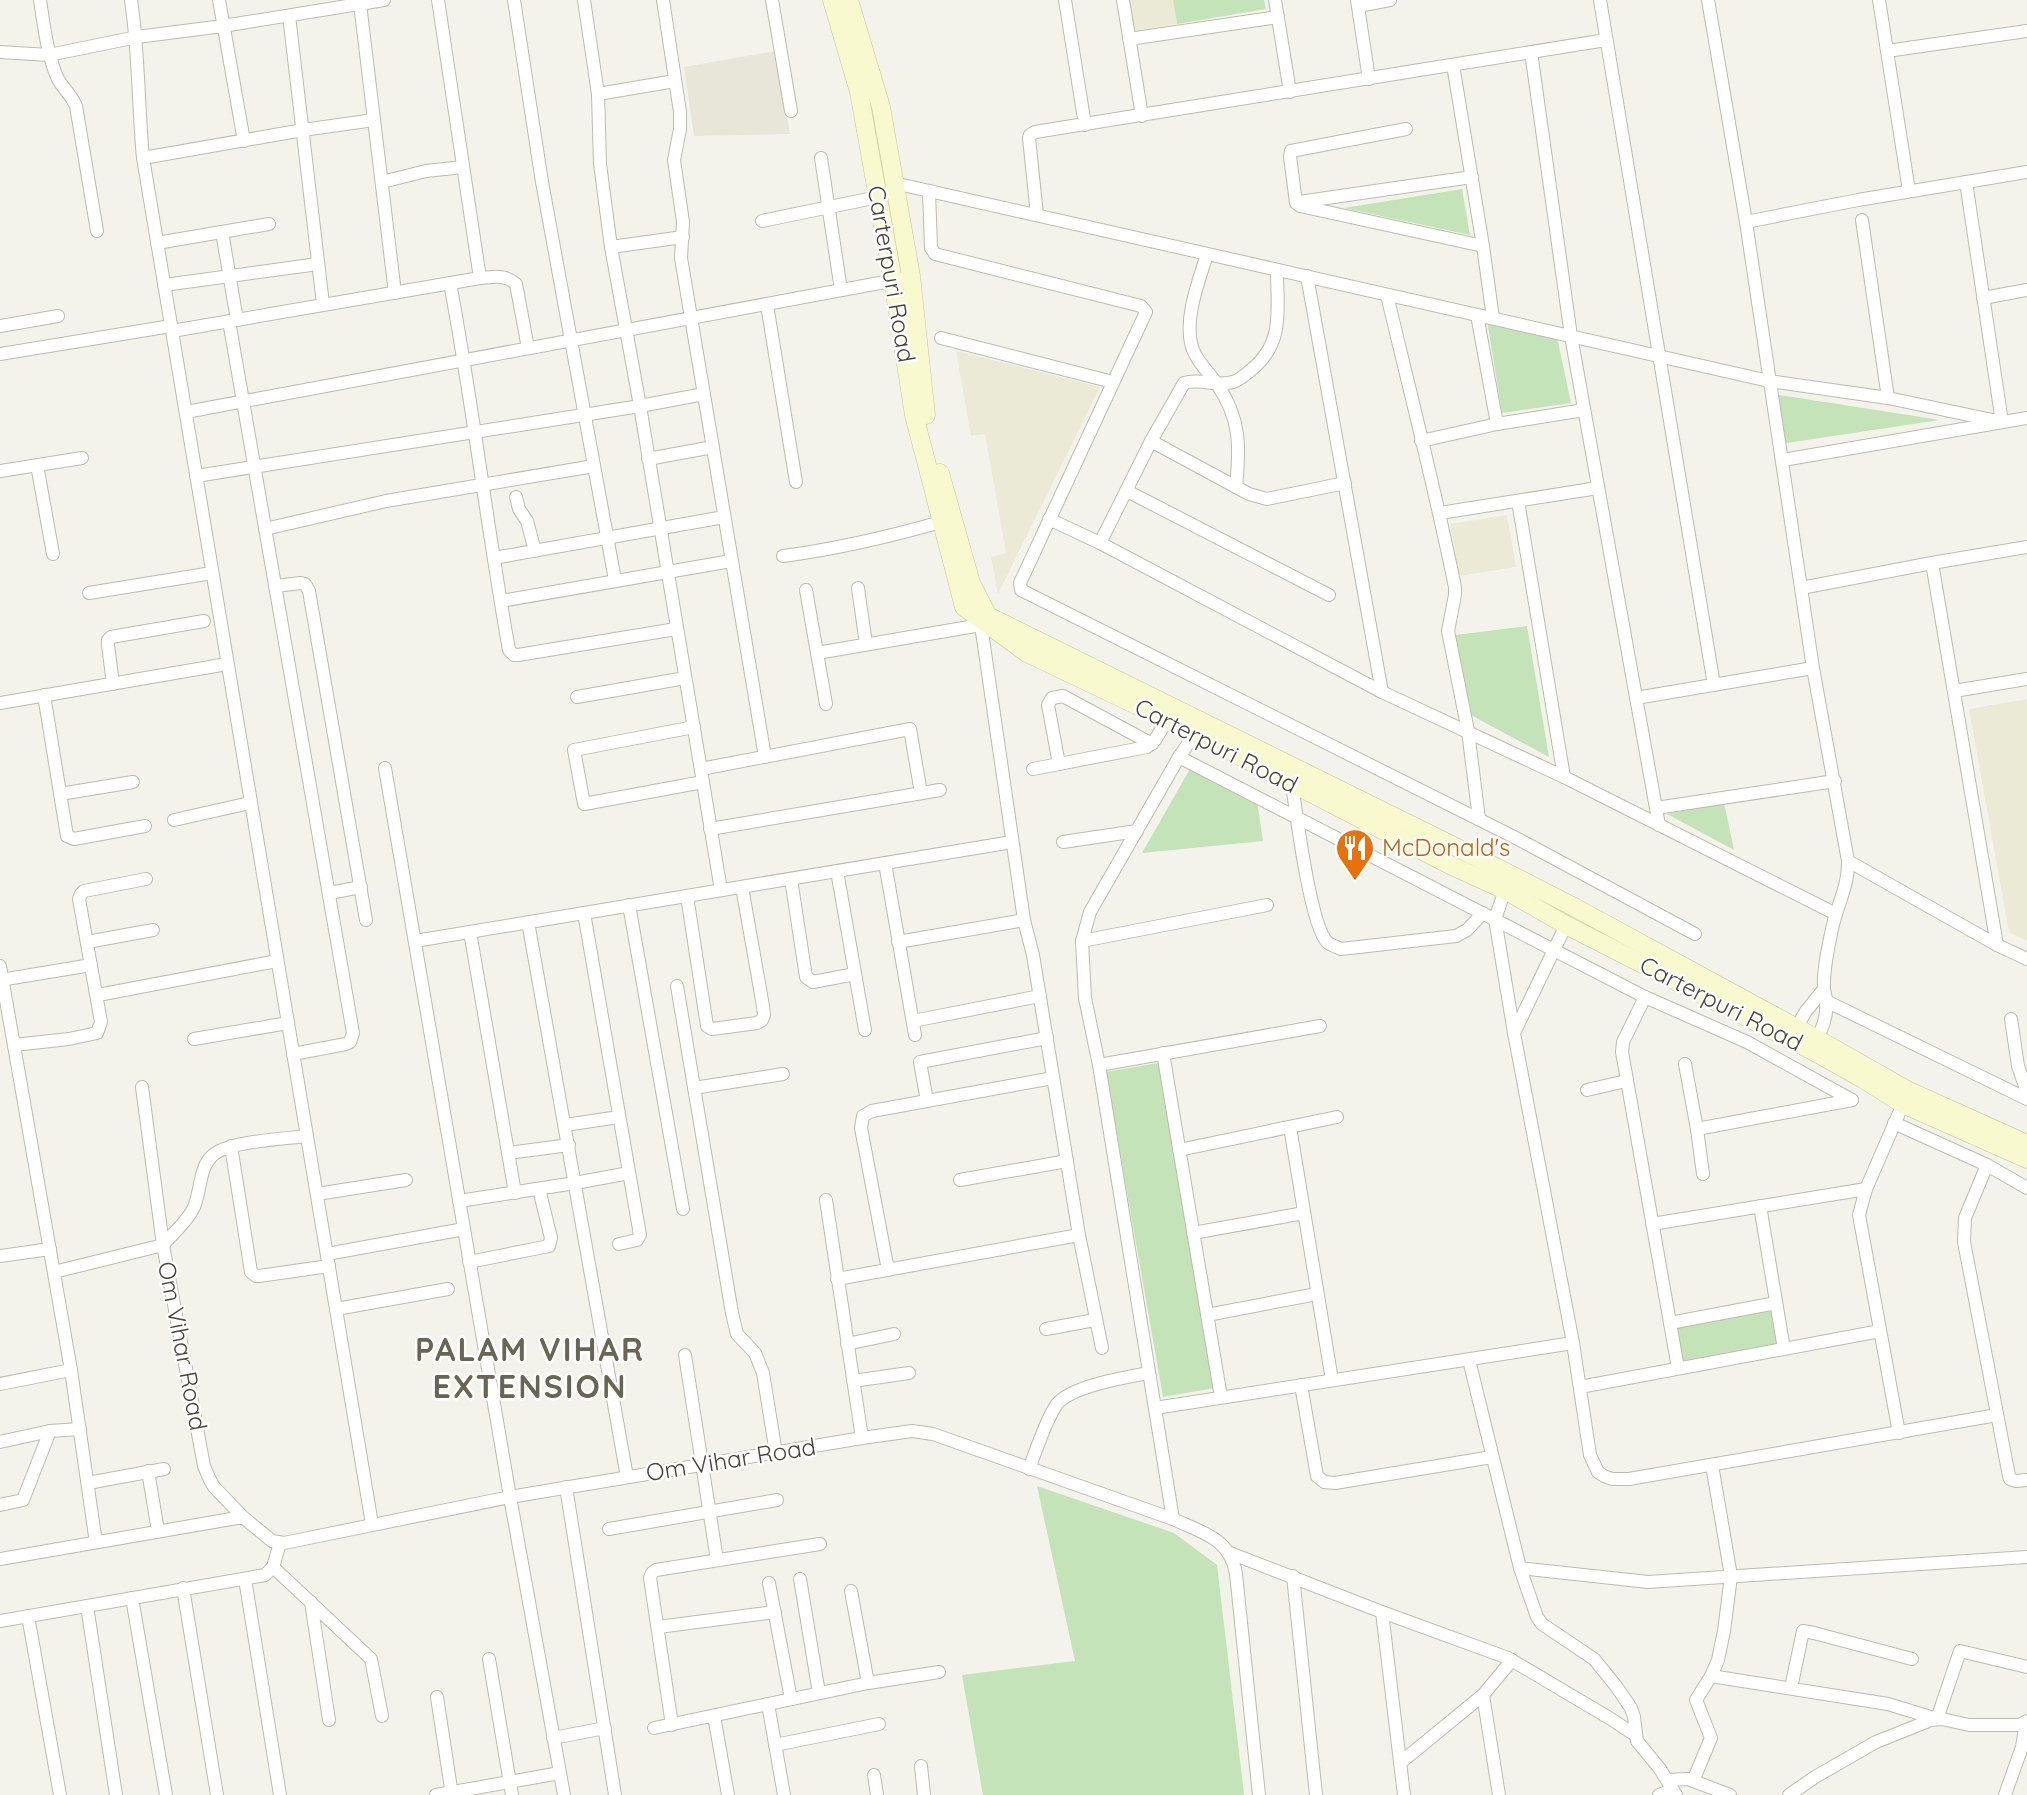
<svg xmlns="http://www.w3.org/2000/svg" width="2027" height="1795" font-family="Quicksand,sans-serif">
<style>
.residential{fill:#e7e6d9}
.education{fill:#ebead6}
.green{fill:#c5e3b8}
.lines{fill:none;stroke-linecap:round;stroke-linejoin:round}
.street-casing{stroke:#bebcae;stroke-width:14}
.secondary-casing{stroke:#c8c79b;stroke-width:19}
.street{stroke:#fff;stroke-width:12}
.secondary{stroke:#f9f9cf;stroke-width:18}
.labels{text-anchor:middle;stroke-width:5;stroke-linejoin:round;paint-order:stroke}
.street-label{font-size:24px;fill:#474539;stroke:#fff}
.food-label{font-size:24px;fill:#c56008;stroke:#fff;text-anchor:start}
.district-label{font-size:32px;font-weight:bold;letter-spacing:2px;fill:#686552;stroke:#fff}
</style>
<rect width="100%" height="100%" fill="#f3f3eb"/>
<path class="residential" d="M776,51L790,134L694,136L684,67Z"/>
<g class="education">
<path d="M1129,0H1173L1177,24L1134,31Z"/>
<path d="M956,351L1100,387L998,594L991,557L1006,553L985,434L971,436Z"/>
<path d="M1507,515L1516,567L1459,576L1450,524Z"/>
<path d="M2027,699V941L2009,932L1969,709Z"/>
</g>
<g class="green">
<path d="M1173,0H1264L1266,9L1177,24Z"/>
<path d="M1462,189L1470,235L1344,208Z"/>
<path d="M1487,320L1557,337L1571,403L1502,413Z"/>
<path d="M1773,394L1940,420L1780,444Z"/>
<path d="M1527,626L1549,757L1469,714L1455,635Z"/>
<path d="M1191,767L1257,801L1263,841L1142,853Z"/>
<path d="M1724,803L1734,850L1667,814Z"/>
<path d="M1158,1063L1215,1388L1163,1397L1106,1072Z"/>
<path d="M1771,1311L1777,1344L1683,1361L1677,1327Z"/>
<path d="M1037,1486L1174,1533L1217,1565L1244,1795H983L962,1675L1075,1661Z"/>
</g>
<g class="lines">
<defs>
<g id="street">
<path d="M40,0C44,26 47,53 57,77C62,88 71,94 76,106L97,231"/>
<path d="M131,0C139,53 138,105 143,158L372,1524"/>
<path d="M219,0L244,141"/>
<path d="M438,0L480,278"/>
<path d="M514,0L542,182L615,580"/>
<path d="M584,0L598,94L600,164L611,247L640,406L721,890"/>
<path d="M663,0L680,112V129L674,160L683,222L681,258L765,757"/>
<path d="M772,0L791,111"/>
<path d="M1065,0L1085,125"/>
<path d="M1123,0L1142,116"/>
<path d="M1275,0L1290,92"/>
<path d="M1357,0L1369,79"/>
<path d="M1600,0L1714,685"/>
<path d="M1708,0L1746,222L1813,668L1848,861C1849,885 1837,905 1832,929C1828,948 1823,970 1824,989C1824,992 1826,996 1826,1000C1828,1016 1821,1033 1813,1046"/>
<path d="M1879,0L1909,191"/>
<path d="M360,4L395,293"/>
<path d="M1358,6L1390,0"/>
<path d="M289,16L323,304"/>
<path d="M1129,39L1278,17"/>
<path d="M1887,51L2027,31"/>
<path d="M0,52L49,55L137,37L223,26L384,0"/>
<path d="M1531,52L1571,336L1659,825"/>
<path d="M1453,65L1483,246L1493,318"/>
<path d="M598,94L675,81"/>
<path d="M1406,129L1291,151L1290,156L1296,203L1300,206L1483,246"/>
<path d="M143,158L303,130L374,120"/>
<path d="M821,158L841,290"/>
<path d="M382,182L426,171L463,167"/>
<path d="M894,183L1769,381L1888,398L2002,422L1966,182"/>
<path d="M929,191L931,248L935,254L1141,306L1146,312L1020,583L1021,590L1516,838L1695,934"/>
<path d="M1299,202L1472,177"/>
<path d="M1037,215L1029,138L1030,135L1035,132L1606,40"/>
<path d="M1862,220L1888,398"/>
<path d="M762,221L878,197"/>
<path d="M1746,222L1858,200L2027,172"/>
<path d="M222,232L237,320"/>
<path d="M157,243L269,224"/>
<path d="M611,247L683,237"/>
<path d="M1207,254C1199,281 1185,315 1191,343C1194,359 1208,371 1217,384C1241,419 1240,447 1236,487"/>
<path d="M1307,276L1382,692"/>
<path d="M450,283C473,405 487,528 509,650L514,655H518L676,629"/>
<path d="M164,285L318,264"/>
<path d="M1387,295C1410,392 1435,489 1455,587V595L1448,631L1468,731L1479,819"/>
<path d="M1983,298L2027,290"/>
<path d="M767,305L796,482"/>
<path d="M1477,315L1497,424"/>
<path d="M229,321L353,1033L350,1042L346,1044L293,1054"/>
<path d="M0,326L58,316"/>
<path d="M172,331L480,278C494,277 505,274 516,284L528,348"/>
<path d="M941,338L1113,382"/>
<path d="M0,354L171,326"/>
<path d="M186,412L901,279"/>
<path d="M1151,441L1249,494L1267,499L1345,483"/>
<path d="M1421,441L1497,424L1584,410"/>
<path d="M648,459L713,447"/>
<path d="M1783,460L2027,418"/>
<path d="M37,465L53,554"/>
<path d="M0,471L82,458"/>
<path d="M196,476L640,406L704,394"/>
<path d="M1127,491L1329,595"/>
<path d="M516,497L519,509L527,521L535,551"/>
<path d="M1518,501L1564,777"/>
<path d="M1440,513L1598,488"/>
<path d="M1049,519L1100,543L1382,692L1564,777L1836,914"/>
<path d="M265,529L386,501L594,466"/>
<path d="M1100,543L1151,441L1184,383C1201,378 1216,387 1233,382C1240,380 1245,375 1251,370C1285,343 1277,309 1277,270"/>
<path d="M783,556C837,549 888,537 941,522L947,517"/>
<path d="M494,558L724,517"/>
<path d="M1932,563L1997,945"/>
<path d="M275,586L301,583L305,584L309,591L366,920"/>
<path d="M858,588L866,644"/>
<path d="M1801,588L1932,563L2027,547"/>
<path d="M806,590L826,704"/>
<path d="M89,593L212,573"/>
<path d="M501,601L731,561"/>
<path d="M987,616L981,625L1024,920L1033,955L1079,1235L1102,1348"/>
<path d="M817,653L981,625"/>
<path d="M113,684L108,645V640L111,637L204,621"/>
<path d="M1954,691L2027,679"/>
<path d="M44,695L67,836L74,839L145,826"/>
<path d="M577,697L685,678"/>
<path d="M1636,698L1813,668"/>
<path d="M0,703L227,664"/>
<path d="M694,727L574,750L584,804L703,782"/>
<path d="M1179,757L1645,997L1747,1042L1852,1100"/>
<path d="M1059,764L1048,705L1052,698L1063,696L1152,744"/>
<path d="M385,768L510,1497L564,1795"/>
<path d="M701,769L910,729L921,793"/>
<path d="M1033,769L1147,747L1155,740L1171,714"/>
<path d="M1292,784C1296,812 1310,924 1327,942C1330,945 1337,947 1341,949L1456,936L1467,930L1483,913"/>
<path d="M60,794L133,782"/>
<path d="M1656,808L1835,781"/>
<path d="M174,820L250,803"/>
<path d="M710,829L940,790"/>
<path d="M1063,842L1137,831"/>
<path d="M1848,861L1997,945L2027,959"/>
<path d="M885,863L915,1035"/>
<path d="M837,871L865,1030"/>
<path d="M791,879L806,977L813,982L855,974"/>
<path d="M1505,890L1495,919L1514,1033L1573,1343L1590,1455L1598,1472L1604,1476L1612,1479H1629L1997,1415"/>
<path d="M329,893L361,887"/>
<path d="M687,896L707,1026L712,1029L757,1023L762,1020L764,1015L763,1006L742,887"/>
<path d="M629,905L683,1209"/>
<path d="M584,913L640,1235L637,1240L619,1244"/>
<path d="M528,922L627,1477"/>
<path d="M470,932L515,1193"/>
<path d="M415,941L1012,842"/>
<path d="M1082,941L1267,905"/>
<path d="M87,942L153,930"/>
<path d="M898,942L1024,920"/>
<path d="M0,966L71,1370L95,1536L98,1541"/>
<path d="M0,980L91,965"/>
<path d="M677,986L732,1313L737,1334L755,1353L763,1373L776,1453"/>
<path d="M98,995L277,961"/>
<path d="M1645,997L1623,1042L1622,1052L1678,1368"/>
<path d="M1826,1001L2027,1099"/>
<path d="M2011,1019L2018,1066L2027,1092"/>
<path d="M913,1021L1040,996"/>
<path d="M1514,1033L1566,925"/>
<path d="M1792,1035L1806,1011L1824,989"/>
<path d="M194,1039L288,1023"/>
<path d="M14,1045L69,1039L97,1033L101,1022L79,899L81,894L84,891L146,879"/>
<path d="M1163,1053L1221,1397"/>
<path d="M1685,1064L1697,1129L1852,1100"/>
<path d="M1099,1065L1320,1026"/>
<path d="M142,1087L163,1245L204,1466L210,1480L214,1487L244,1518L272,1541L284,1543L510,1497L862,1438L912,1431L933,1434L1173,1519C1203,1533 1230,1538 1236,1574L1259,1795"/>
<path d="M694,1088L783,1074"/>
<path d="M1587,1090L1626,1081"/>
<path d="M927,1101L920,1062L1047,1038"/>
<path d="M1894,1123L1987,1165L2027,1188"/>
<path d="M565,1125L619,1117"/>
<path d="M1290,1127L1332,1380"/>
<path d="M1697,1129L1703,1174"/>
<path d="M231,1146L251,1272L256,1276H259L329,1266"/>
<path d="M1179,1150L1337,1117"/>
<path d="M508,1153L569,1145"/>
<path d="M1987,1165L1965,1218L1964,1242L2009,1476L2010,1479L2016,1481L2027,1480"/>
<path d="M960,1180L1067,1161"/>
<path d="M317,1194L406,1180"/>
<path d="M826,1200L862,1438"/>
<path d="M459,1201L575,1183L629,1173"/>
<path d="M1760,1206L1784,1349"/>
<path d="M1652,1224L1866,1189"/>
<path d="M1193,1233L1304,1213"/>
<path d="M163,1245C173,1233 188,1221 194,1207C201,1191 199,1168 212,1156C227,1141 285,1139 307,1136"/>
<path d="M327,1254L464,1229"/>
<path d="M0,1256L50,1249"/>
<path d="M469,1262L549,1246L551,1238L539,1189"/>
<path d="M888,1270L861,1128L863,1116L872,1111L1053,1078"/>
<path d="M54,1272L163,1245"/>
<path d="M837,1279L1079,1235"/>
<path d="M336,1309L448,1289"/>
<path d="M1207,1315L1317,1294"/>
<path d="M1670,1323L1776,1303"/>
<path d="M1046,1329L1095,1320"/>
<path d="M847,1344L894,1334"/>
<path d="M685,1355L717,1560"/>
<path d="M1469,1360L1520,1568L1537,1617L1542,1624L1594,1659L1616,1686L1631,1708L1634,1717L1637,1741L1660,1769L1676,1795"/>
<path d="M853,1381L909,1373"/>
<path d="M0,1384L71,1370"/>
<path d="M1301,1385L1317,1476L1324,1482L1335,1483L1492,1457"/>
<path d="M1580,1387L1880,1331"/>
<path d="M1155,1408L1573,1343"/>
<path d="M1899,1433L1859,1215L1866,1189L1903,1104"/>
<path d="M0,1442L50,1431L80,1429"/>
<path d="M1029,1469C1036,1451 1046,1419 1057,1404C1072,1386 1127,1377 1149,1373"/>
<path d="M148,1471L158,1531"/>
<path d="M88,1483L164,1469"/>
<path d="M566,1487L615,1795"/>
<path d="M0,1505L23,1500L50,1431"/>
<path d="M1173,1519L1099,1065L1085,998L1082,941L1090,912L1179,757L1199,728"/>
<path d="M609,1529L777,1500"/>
<path d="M1230,1553L1382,1612L1508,1658L1611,1719L1635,1735"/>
<path d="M0,1559L237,1518H244"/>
<path d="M273,1567L371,1659L382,1716"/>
<path d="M1520,1568L1648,1582L2027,1557"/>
<path d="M1293,1576L1316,1795"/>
<path d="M245,1579L280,1795"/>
<path d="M800,1579L819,1693"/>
<path d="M769,1583L791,1699"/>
<path d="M183,1588L217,1795"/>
<path d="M851,1591L868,1683"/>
<path d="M132,1598L166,1795"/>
<path d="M311,1602L329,1720"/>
<path d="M87,1606L116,1795"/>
<path d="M1382,1612L1404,1795"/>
<path d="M28,1616L60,1795"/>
<path d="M0,1621L265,1575L273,1567L280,1543"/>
<path d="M658,1627L775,1612"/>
<path d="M489,1659L512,1795"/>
<path d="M1711,1676L1888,1704L1937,1719L1960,1651L2027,1667"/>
<path d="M1791,1688L1803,1631L1814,1633L1912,1659"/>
<path d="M1483,1695L1499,1795"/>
<path d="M437,1697L452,1795"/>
<path d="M768,1704L784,1795"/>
<path d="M714,1716L728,1795"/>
<path d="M672,1725L650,1578L652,1573L656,1570L820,1544"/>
<path d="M654,1728L868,1683L939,1672"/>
<path d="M553,1738L605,1728"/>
<path d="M775,1745L879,1724"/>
<path d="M1400,1763L1483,1695L1512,1660"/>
<path d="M921,1766L924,1795"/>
<path d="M874,1775L877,1795"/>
<path d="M1667,1780L1688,1779L1730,1795"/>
<path d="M1693,1781L1711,1738L1696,1700L1711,1676L1718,1660L1724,1631L1731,1576L1712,1465"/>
<path d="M436,1795L560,1773"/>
<path d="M1659,1795L1673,1790"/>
<path d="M1789,1795L1815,1777L1876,1742L1931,1720L1942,1719L1969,1725H2019L2027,1721"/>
<path d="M2005,1795L2022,1747L2026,1722"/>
</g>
<g id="secondary">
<path d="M832,0L859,92L893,281L914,415L964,607L1027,653L1195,733L1448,864L1505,890L1566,925L1811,1050L1863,1079L1903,1104L2027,1159"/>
<path d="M849,0L881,107L911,276L926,415"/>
<path d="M940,473L971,583L988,616L1486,862L1574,907L1817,1039L1909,1091L2027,1144"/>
</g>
</defs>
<use href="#street" class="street-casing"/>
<use href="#secondary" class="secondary-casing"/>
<use href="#street" class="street"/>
<use href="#secondary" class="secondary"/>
</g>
<defs>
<symbol id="restaurant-pin" viewBox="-11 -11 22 30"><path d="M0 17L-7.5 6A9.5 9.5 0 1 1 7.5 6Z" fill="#e8710a" stroke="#fff"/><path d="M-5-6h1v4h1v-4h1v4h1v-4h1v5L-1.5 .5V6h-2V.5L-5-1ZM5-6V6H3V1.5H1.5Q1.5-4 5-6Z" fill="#fff"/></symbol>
</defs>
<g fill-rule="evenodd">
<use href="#restaurant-pin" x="1333" y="826" width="44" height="60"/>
</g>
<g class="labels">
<g class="street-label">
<text transform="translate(891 274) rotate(80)" y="8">Carterpuri Road</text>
<text transform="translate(1216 746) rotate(27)" y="8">Carterpuri Road</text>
<text transform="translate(1721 1004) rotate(27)" y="8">Carterpuri Road</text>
<text transform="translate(182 1346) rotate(79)" y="8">Om Vihar Road</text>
<text transform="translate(731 1460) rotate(-9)" y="8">Om Vihar Road</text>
</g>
<g class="food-label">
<text x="1382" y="856">McDonald's</text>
</g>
<g class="district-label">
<text x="530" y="1361">PALAM VIHAR<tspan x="530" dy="37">EXTENSION</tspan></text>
</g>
</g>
</svg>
